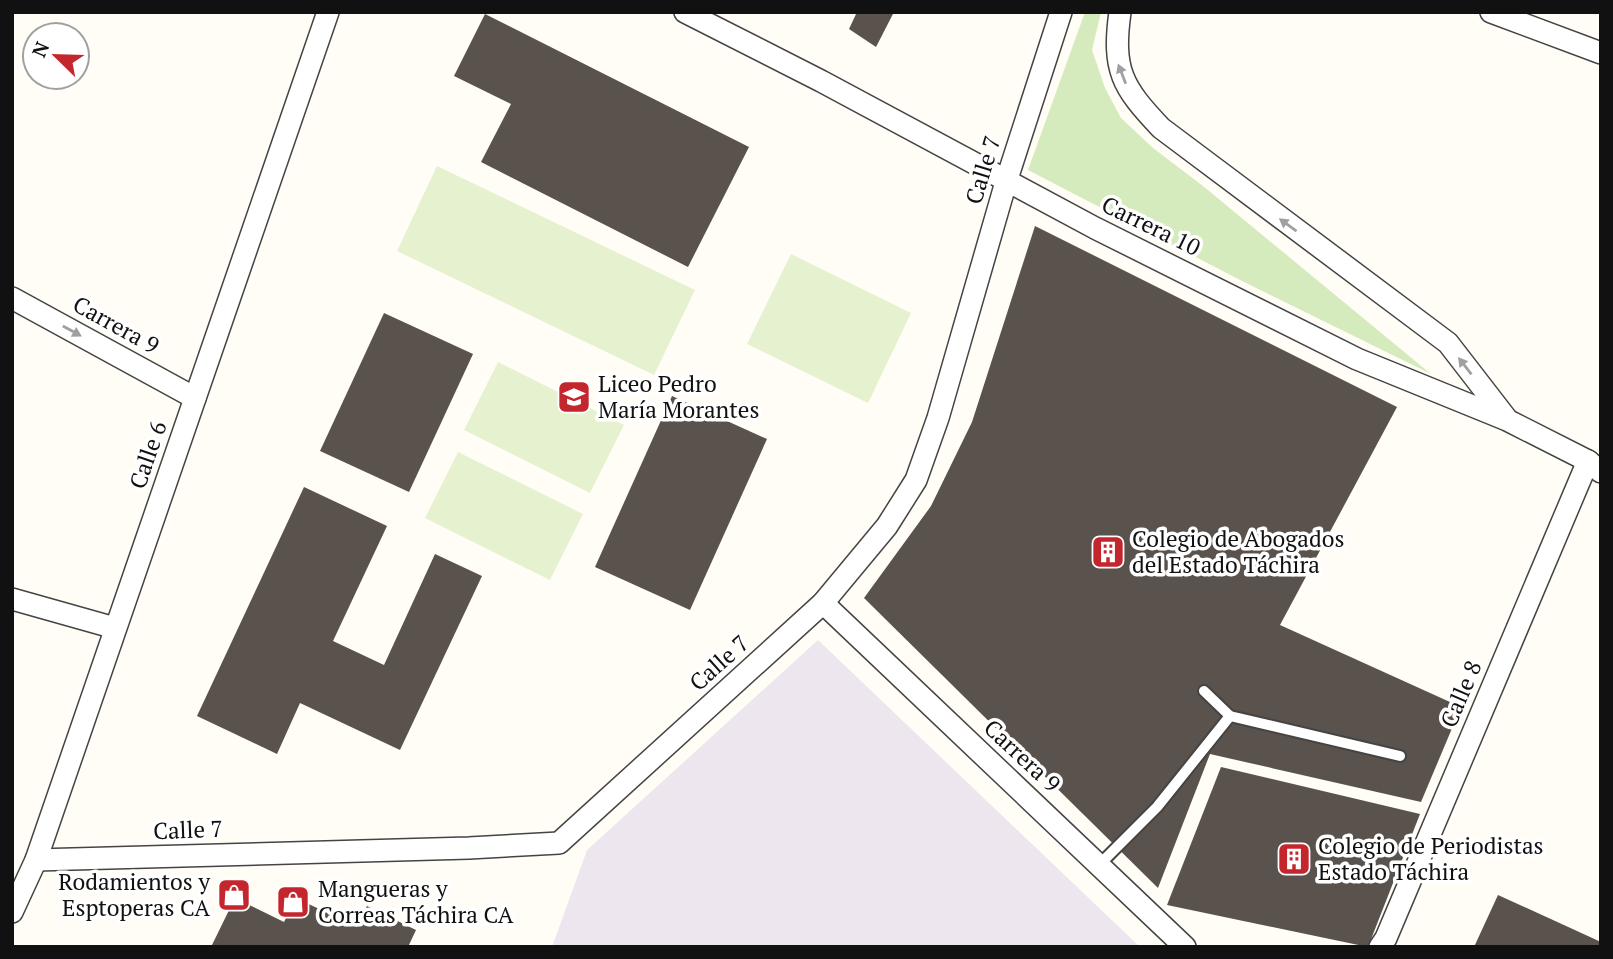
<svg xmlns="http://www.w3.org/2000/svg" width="1613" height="959" font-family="'PT Serif',serif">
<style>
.industrial{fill:#eee6ef}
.green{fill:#d5ebbd}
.pitch{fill:#e6f2cf}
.building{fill:#5a524d}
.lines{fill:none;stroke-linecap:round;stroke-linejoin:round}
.lane-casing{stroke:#444;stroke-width:14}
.street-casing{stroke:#444;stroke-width:24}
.lane{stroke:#fff;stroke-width:10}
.street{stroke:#fff;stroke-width:21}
.oneway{fill:#a0a0a0}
.labels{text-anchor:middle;stroke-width:7;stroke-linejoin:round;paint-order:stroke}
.street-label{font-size:23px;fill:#111;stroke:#fff}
.poi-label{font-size:23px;fill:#111;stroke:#fff;text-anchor:start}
</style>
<rect width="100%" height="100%" fill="#fffdf5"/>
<path class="industrial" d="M818,640L1140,947H552L587,850Z"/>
<path class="green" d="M1085,12H1101L1092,50L1105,88L1121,118L1153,148L1203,186L1431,374L1240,280L1028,170Z"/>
<g class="pitch">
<path d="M437,166L695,290L654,375L397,251Z"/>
<path d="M791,254L911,313L868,403L747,344Z"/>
<path d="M498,362L624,425L590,493L464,430Z"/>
<path d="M458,452L583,514L550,580L425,518Z"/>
</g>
<g class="building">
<path d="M857,12H894L876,47L849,29Z"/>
<path d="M485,14L749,147L688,267L481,162L511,104L454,76Z"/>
<path d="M1035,226L1397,407L1280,625L1461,707L1421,802L1210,754L1158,888L864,598L931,506L972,422Z"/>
<path d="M384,313L473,354L409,492L320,451Z"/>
<path d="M672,396L767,439L690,610L595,567Z"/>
<path d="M304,487L387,526L333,641L384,665L435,554L482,576L400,750L300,703L277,754L197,716Z"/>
<path d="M1221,767L1420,814L1368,947L1167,905Z"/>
<path d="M1498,895L1601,942V947H1474Z"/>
<path d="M235,898L284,922L296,898L357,927L367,906L416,930L408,947H211Z"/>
</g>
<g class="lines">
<defs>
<g id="lane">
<path d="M1204,691L1230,716L1400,756"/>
<path d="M1099,865L1157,807L1230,716"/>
</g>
<g id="street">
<path d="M685,12L821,81L1095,228L1357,359L1507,420L1588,461L1601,472"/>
<path d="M1120,12C1112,70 1122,87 1161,128L1448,343L1506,418"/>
<path d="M1491,12L1601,53"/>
<path d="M12,298L195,398"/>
<path d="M12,599L115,628"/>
<path d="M823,603L1185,947"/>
<path d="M36,860L469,848L559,843L823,603L887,526L916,480L938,418L1006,182L1061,12"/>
<path d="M12,912L36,860L328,12"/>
<path d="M1380,947L1386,938L1588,461"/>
</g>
</defs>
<use href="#lane" class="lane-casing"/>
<use href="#street" class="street-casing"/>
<use href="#lane" class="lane"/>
<use href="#street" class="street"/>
</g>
<defs><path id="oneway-solid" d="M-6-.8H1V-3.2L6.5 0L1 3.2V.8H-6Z" transform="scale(1.75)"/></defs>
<g class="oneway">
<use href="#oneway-solid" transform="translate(1122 74) rotate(-111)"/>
<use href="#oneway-solid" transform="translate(1288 225) rotate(-144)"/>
<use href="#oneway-solid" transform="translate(72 331) rotate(29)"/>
<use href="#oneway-solid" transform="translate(1465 366) rotate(-128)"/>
</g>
<defs>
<symbol id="university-square" viewBox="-11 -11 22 22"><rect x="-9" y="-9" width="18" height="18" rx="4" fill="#c4262e" stroke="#fff"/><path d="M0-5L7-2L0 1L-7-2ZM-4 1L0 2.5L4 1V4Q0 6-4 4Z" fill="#fff"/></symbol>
<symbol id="building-square" viewBox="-11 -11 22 22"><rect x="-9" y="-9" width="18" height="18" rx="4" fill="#c4262e" stroke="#fff"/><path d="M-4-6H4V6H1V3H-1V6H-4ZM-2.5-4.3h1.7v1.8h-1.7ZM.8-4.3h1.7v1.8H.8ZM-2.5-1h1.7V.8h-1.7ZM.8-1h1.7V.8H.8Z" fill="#fff"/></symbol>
<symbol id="shop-square" viewBox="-11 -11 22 22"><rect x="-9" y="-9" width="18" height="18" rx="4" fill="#c4262e" stroke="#fff"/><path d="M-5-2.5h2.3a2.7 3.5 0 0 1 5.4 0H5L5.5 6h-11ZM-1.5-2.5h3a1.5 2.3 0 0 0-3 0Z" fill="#fff"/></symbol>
</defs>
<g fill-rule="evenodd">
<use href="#university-square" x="555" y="378" width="38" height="38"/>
<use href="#building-square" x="1089" y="533" width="38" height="38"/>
<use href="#building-square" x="1275" y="840" width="38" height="38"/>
<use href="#shop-square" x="215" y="876" width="38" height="38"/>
<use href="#shop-square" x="274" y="883" width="38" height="38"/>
</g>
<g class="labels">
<g class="street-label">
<text transform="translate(983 170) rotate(-73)" y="8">Calle 7</text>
<text transform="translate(1151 226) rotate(26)" y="8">Carrera 10</text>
<text transform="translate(116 325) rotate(29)" y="8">Carrera 9</text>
<text transform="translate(148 455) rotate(-71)" y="8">Calle 6</text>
<text transform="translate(719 663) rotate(-42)" y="8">Calle 7</text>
<text transform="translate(1461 694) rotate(-67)" y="8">Calle 8</text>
<text transform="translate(1022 756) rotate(43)" y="8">Carrera 9</text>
<text transform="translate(188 830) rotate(-2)" y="8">Calle 7</text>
</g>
<g class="poi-label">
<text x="598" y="392">Liceo Pedro<tspan x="598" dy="26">María Morantes</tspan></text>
<text x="1132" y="547">Colegio de Abogados<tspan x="1132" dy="26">del Estado Táchira</tspan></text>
<text x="1318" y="854">Colegio de Periodistas<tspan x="1318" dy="26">Estado Táchira</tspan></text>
<text x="210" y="890" text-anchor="end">Rodamientos y<tspan x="210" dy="26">Esptoperas CA</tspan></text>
<text x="318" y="897">Mangueras y<tspan x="318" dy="26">Correas Táchira CA</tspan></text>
</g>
</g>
<rect width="1613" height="959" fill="none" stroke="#111111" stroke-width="28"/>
<g transform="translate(56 56) rotate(293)"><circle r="33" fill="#ffffff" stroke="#a0a0a0" stroke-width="2"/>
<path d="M0-5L12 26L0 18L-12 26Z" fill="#c4262e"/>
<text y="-10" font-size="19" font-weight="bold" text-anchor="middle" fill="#111111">N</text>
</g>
</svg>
